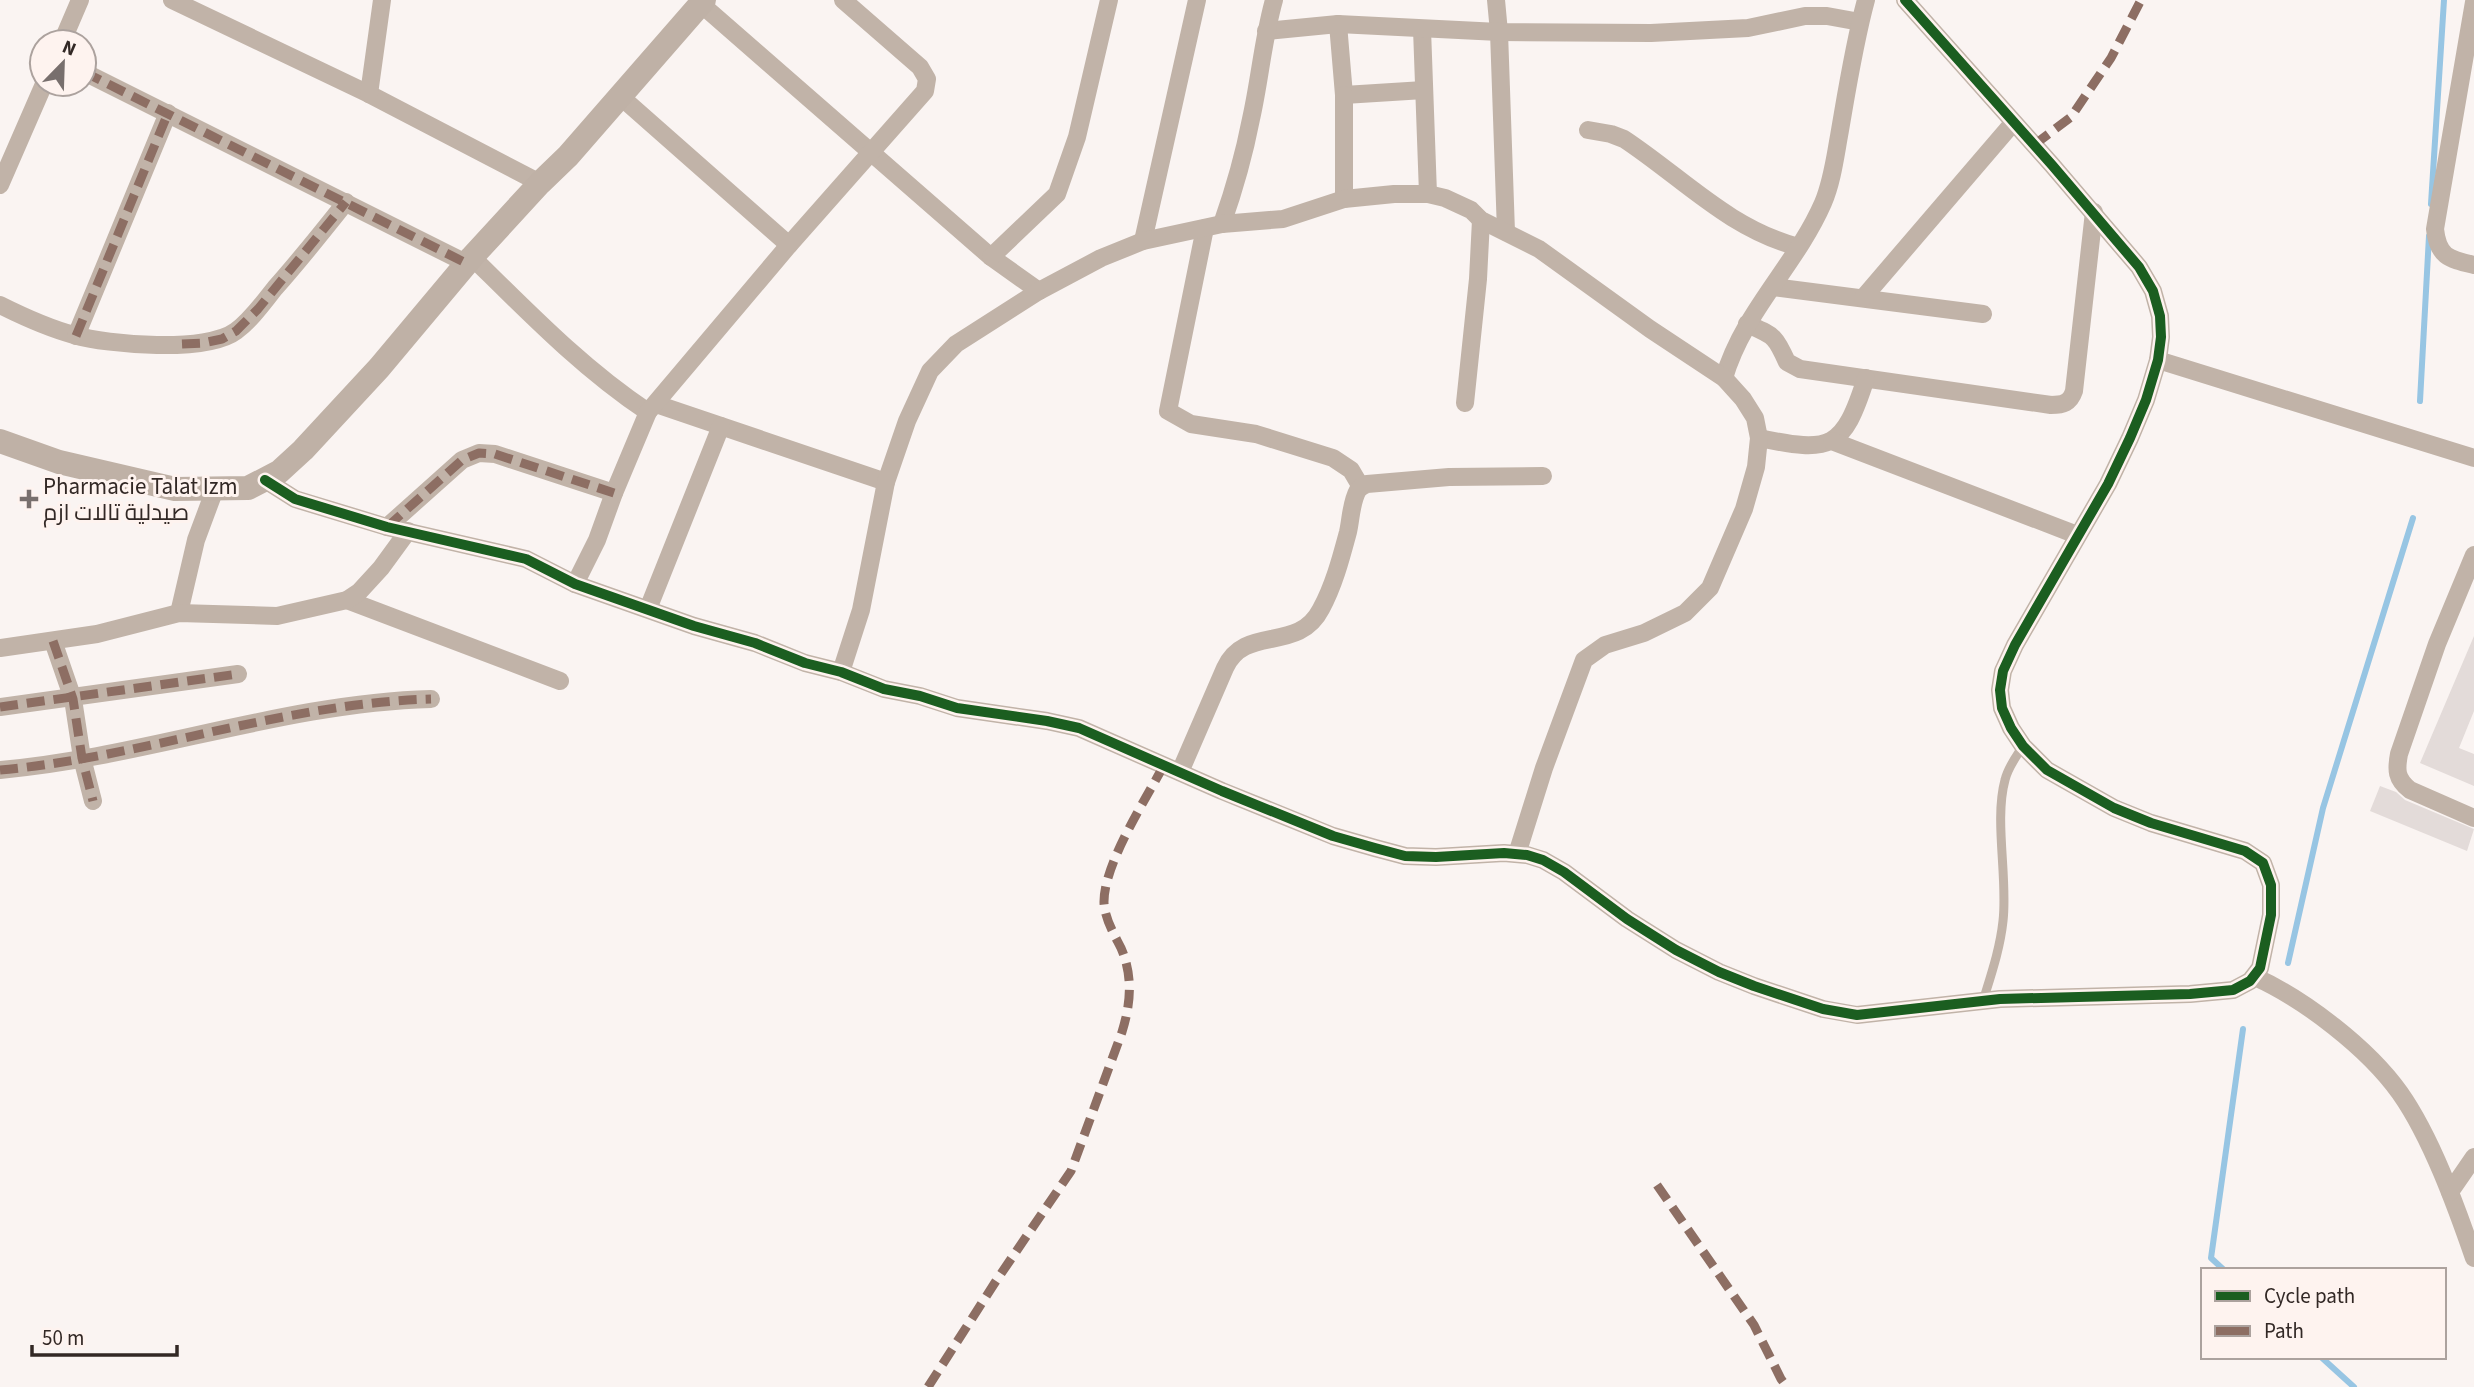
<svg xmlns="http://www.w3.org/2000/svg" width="2474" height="1387" font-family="'Source Sans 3',Cairo,sans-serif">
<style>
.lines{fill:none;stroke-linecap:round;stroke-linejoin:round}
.stream{stroke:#97c5e3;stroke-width:6}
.building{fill:#e3dbd9}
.lane{stroke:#c1b3a8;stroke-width:9}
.street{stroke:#c1b3a8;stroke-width:18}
.secondary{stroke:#bfb1a6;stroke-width:24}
.quiet{stroke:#8d6e63;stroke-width:9;stroke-dasharray:18 9;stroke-linecap:butt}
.cycleway-casing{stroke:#fef3ef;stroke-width:15}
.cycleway{stroke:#1b5e20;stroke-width:10}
.poi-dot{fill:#786f6d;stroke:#fef3ef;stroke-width:2.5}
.labels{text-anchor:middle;stroke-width:6;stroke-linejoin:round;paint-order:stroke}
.poi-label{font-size:23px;fill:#322825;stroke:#fef3ef;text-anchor:start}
</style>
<rect width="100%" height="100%" fill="#faf4f2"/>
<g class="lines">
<g class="stream">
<path d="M2431,204L2444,0"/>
<path d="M2420,401L2429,236"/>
<path d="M2288,963L2323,808L2413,518"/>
<path d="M2224,1270L2211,1258L2243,1029"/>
<path d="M2321,1357L2354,1387"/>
</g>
</g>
<g class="building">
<path d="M2474,636V711L2459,748L2474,754V786L2420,763Z"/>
<path d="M2380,786L2396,792L2405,800L2474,829L2467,851L2370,811Z"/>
</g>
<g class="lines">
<path class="lane" d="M1983,1001C1991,975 2000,949 2003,921C2008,878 1994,820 2005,780C2008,767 2016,757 2023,746"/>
<g class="street">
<path d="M172,0L369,94L540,183"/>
<path d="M1496,0L1499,32L1506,232"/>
<path d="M2474,2L2435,229C2438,257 2449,259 2474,265"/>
<path d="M701,4L991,257L1039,291"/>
<path d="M1338,24L1344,95L1424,90"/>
<path d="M1422,29L1428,194"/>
<path d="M1266,31L1338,24L1499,32L1651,33L1748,28L1805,16H1827L1860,22"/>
<path d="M62,42L80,0"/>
<path d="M84,72L466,263"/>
<path d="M369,94L382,0"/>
<path d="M1344,95V199"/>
<path d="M620,96L789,245"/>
<path d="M1588,130L1611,134L1624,139C1683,178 1728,228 1798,247"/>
<path d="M0,185L44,84"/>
<path d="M1222,224C1234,190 1244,155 1251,119C1260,79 1263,39 1274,0"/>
<path d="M1205,228L1168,411L1191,424L1256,434L1333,458L1351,470L1361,487"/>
<path d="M1143,241L1197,0"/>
<path d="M472,257C528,312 583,369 648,412"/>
<path d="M991,257L1057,194L1077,137L1109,0"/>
<path d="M1773,287L1983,314"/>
<path d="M1863,298L2013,123"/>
<path d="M0,305C24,317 48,328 74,335C108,345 207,353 236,331C251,320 263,303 275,288C300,260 323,231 346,202"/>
<path d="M1747,324C1774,336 1775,335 1787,362L1800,369L2051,405C2063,405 2070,403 2074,391L2094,212"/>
<path d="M76,336L168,113"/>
<path d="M2158,360L2474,458"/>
<path d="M1724,378C1743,312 1796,265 1823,203C1832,182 1835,158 1839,136C1847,90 1854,44 1866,0"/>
<path d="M1465,403L1478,279L1481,220"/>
<path d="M656,404L886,482"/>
<path d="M1759,438C1831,453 1843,450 1866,378"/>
<path d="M1832,441L2077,535"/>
<path d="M265,480L295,499L387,527L526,559L575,584L694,626L755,643L805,663L841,672L884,689L920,696L957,708L1047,721L1079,728L1222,791L1333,836L1375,848L1405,856L1436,857L1504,853L1527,855L1543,860L1564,872L1627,919L1676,950L1719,972L1754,986L1823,1009L1857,1015L2000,999L2190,994L2233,990L2250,981L2260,968L2271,915V885L2263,863L2245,851L2151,823L2114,808L2047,770L2023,746L2011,728L2002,708L2000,690L2003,671L2015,645L2108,484L2130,438L2146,400L2158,360L2161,337L2160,316L2153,291L2139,267L2052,165L1905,0"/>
<path d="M387,527L462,460L479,453L495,454L614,493"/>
<path d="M2474,555L2437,644L2399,754C2396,770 2396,779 2410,790L2474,818"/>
<path d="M575,584L597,540L614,493L648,412L789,245L925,91L927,79L920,67L843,0"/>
<path d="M347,600L560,681"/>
<path d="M648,609L721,426"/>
<path d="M179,613L196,540L215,489"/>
<path d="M53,641L73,699L82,758L93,801"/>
<path d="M0,648L97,634L179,613L277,616L347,600L359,592L381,568L408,531"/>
<path d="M841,672L861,610L886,482L907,421L930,371L956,344L1039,291L1101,258L1143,241L1222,224L1283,219L1344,199L1394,194H1428L1445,198L1471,210L1481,220L1539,249L1650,329L1724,378L1743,399L1755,418L1759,438L1756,467L1744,509L1710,588L1685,613L1644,633L1605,645L1584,660L1544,768L1517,854"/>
<path d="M0,707L238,674"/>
<path d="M0,770C145,757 285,703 431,699"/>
<path d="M1180,772L1225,668C1245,624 1298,654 1321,609C1334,585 1341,558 1348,532C1351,519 1351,502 1358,490C1361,486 1363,486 1367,484L1449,477L1543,476"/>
<path d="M2255,977C2304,999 2368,1048 2400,1093C2431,1137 2456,1206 2474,1258"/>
<path d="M2450,1192L2474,1157"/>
</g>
<path class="secondary" d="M0,441L59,462L175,489L248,488L279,472L303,450L379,368L472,257L540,183L568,156L704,0"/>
<g class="quiet">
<path d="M84,72L466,263"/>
<path d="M2034,145L2071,117L2111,58L2141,0"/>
<path d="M76,336L168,113"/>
<path d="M182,344L203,343L222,339L236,331L258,309L346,202"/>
<path d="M387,527L462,460L479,453L495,454L614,493"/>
<path d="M53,641L73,699L82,758L93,801"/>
<path d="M0,707L238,674"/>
<path d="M0,770C145,757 285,703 431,699"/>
<path d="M1657,1185L1754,1325L1781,1379L1787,1387"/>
<path d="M928,1387L996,1281L1071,1171L1122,1032C1131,1003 1133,976 1121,948C1114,934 1105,919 1104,903C1103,865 1146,799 1164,765"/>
</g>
<defs>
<path id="cycleway" d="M265,480L295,499L387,527L526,559L575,584L694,626L755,643L805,663L841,672L884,689L920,696L957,708L1047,721L1079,728L1222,791L1333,836L1375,848L1405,856L1436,857L1504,853L1527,855L1543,860L1564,872L1627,919L1676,950L1719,972L1754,986L1823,1009L1857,1015L2000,999L2190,994L2233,990L2250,981L2260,968L2271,915V885L2263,863L2245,851L2151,823L2114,808L2047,770L2023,746L2011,728L2002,708L2000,690L2003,671L2015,645L2108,484L2130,438L2146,400L2158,360L2161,337L2160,316L2153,291L2139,267L2052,165L1905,0"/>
</defs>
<use href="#cycleway" class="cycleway-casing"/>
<use href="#cycleway" class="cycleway"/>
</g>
<path class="poi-dot" d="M25.5 488.5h7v7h7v7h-7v7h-7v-7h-7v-7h7z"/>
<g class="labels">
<g class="poi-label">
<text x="43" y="494">Pharmacie Talat Izm<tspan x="43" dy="26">صيدلية تالات ازم</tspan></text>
</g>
</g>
<rect x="2201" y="1268" width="245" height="91" fill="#fef3ef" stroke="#aca29e" stroke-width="2"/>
<rect x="2215" y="1291" width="35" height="10" fill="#1b5e20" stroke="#aca29e" stroke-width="2"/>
<text x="2264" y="1303" font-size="21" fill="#322825">Cycle path</text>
<rect x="2215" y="1326" width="35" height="10" fill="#8d6e63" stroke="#aca29e" stroke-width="2"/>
<text x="2264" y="1338" font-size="21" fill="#322825">Path</text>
<g transform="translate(63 63) rotate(23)"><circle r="33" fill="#fef3ef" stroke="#aca29e" stroke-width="2"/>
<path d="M0-5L12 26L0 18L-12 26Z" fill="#786f6d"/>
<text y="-10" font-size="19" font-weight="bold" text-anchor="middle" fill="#322825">N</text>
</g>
<path d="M32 1345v10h145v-10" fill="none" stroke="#322825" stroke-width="3.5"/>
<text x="42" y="1345" font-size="21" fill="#322825" stroke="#fef3ef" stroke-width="5" paint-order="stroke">50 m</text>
</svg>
